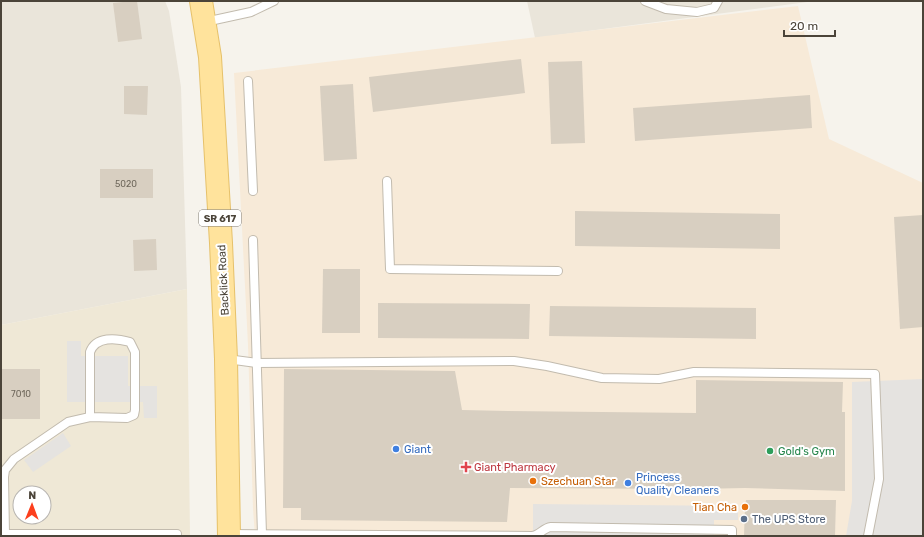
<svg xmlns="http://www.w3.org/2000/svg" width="924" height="537" font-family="Rubik,sans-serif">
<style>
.residential{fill:#eae5da}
.commercial{fill:#f7ead8}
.education{fill:#efe8d6;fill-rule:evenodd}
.parking{fill:#e5e3e0}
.building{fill:#d8cfc1}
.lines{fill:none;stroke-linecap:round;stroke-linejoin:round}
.lane-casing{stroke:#c2bbae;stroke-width:10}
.primary-casing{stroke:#e6c16a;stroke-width:24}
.lane{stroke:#fff;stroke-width:8}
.primary{stroke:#ffe39c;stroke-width:22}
.shop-dot{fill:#3f7fe0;stroke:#fff;stroke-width:1.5}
.leisure-dot{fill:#2e9e5b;stroke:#fff;stroke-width:1.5}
.health-dot{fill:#e0444e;stroke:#fff;stroke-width:1.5}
.food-dot{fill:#e8710a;stroke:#fff;stroke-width:1.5}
.service-dot{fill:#5c6f8a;stroke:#fff;stroke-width:1.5}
.labels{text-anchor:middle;stroke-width:4;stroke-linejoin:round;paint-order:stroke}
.number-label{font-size:9px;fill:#6e675b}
.shield{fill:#fff;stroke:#817c74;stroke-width:1}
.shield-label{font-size:10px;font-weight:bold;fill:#4b4439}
.street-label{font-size:11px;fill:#4b4439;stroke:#fff}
.shop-label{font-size:11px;fill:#366cbe;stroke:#fff;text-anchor:start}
.leisure-label{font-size:11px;fill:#27864d;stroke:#fff;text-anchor:start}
.health-label{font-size:11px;fill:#be3a42;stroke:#fff;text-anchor:start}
.food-label{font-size:11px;fill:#c56008;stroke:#fff;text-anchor:start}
.service-label{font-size:11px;fill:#4e5e75;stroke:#fff;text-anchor:start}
</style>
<rect width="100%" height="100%" fill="#f6f3ec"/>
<g class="residential">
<path d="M1,1H165L169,11L181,87L187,289L1,325Z"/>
<path d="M527,1H815L535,38Z"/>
</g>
<path class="commercial" d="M798,6L829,139L923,183V536H255L253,509L248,345L234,73Z"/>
<path class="education" d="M187,289L190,536H1V325ZM20,493H44V517H20Z"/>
<g class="parking">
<path d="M67,341H81V356H128V386H157V418H144L143,402H67Z"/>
<path d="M923,379V536H846L852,501V382Z"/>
<path d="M63,433L71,446L33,472L24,460Z"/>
<path d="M533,504L738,506V520H714V536H533Z"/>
</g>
<g class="building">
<path d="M133,1H137L142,39L118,42L113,3Z"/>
<path d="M521,59L525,93L373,112L369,77Z"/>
<path d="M582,61L585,143L551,144L548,62Z"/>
<path d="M353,84L357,159L324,161L320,86Z"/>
<path d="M124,86H148L147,115L124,114Z"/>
<path d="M810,95L812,128L635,141L633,108Z"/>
<rect x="100" y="169" width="53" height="29"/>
<path d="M575,211L780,214V249L575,246Z"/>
<path d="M923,215V327L900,329L894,217Z"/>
<path d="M156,239L157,270L134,271L133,240Z"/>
<path d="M323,269H360V333H322Z"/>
<path d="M378,303L530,304L529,339L378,338Z"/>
<path d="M550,306L756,308V339L549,336Z"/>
<rect x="1" y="369" width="39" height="50"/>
<path d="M284,369L455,371L462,410L508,411L696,413V380L843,382L842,412H845V491L745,488L696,489L510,488L507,522L301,520V508H283Z"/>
<path d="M746,500H836L835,536H744L745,507Z"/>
</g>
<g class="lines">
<defs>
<g id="lane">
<path d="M645,1L666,9L697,12L714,8L718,1"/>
<path d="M205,22L251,12L274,1"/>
<path d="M248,81L253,191"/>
<path d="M387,181L390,269L558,271"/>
<path d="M253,240L262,534"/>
<path d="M227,359L257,363L514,361L547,366L602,378L659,379L694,372L875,374L879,479L868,536"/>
<path d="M1,534H177"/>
<path d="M5,534L4,477L5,470L14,459L68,422L90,417L127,418L134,415L135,410V352L130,342C116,338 96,336 90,352V417"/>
<path d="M230,534L532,536C540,535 543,528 551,527L732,530V536"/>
</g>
<path id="primary" d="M201,1L210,57L221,243L226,359L229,536"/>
</defs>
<use href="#lane" class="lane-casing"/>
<use href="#primary" class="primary-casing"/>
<use href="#lane" class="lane"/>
<use href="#primary" class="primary"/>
</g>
<g class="shop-dot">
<circle cx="396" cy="449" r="4"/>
<circle cx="628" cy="483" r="4"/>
</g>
<circle class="leisure-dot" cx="770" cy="451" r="4"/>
<path class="health-dot" d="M464 461h4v4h4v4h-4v4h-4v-4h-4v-4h4z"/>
<g class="food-dot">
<circle cx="533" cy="481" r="4"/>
<circle cx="745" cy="507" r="4"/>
</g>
<circle class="service-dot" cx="744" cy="519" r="4"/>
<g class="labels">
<g class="number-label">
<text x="126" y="187">5020</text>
<text x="21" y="397">7010</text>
</g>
<rect class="shield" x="199" y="210" width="42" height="16" rx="3"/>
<g class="shield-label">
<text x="220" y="222">SR 617</text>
</g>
<g class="street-label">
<text transform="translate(223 280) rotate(-93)" y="4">Backlick Road</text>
</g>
<g class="shop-label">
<text x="404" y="453">Giant</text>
<text x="636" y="481">Princess<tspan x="636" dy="13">Quality Cleaners</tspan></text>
</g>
<g class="leisure-label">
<text x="778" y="455">Gold's Gym</text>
</g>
<g class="health-label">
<text x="474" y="471">Giant Pharmacy</text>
</g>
<g class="food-label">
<text x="541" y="485">Szechuan Star</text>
<text x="737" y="511" text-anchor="end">Tian Cha</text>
</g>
<g class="service-label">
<text x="752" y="523">The UPS Store</text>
</g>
</g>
<rect width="924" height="537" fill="none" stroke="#4b4439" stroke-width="4"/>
<g transform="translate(32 505) rotate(1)"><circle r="19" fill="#ffffff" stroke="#b7b4b0"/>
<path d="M0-3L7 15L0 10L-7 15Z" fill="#fc3f1d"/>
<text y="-6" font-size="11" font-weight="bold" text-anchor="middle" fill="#4b4439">N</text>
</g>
<path d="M784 30v6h51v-6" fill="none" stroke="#4b4439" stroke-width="2"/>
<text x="790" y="30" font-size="12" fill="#4b4439" stroke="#ffffff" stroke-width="3" paint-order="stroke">20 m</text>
</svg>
